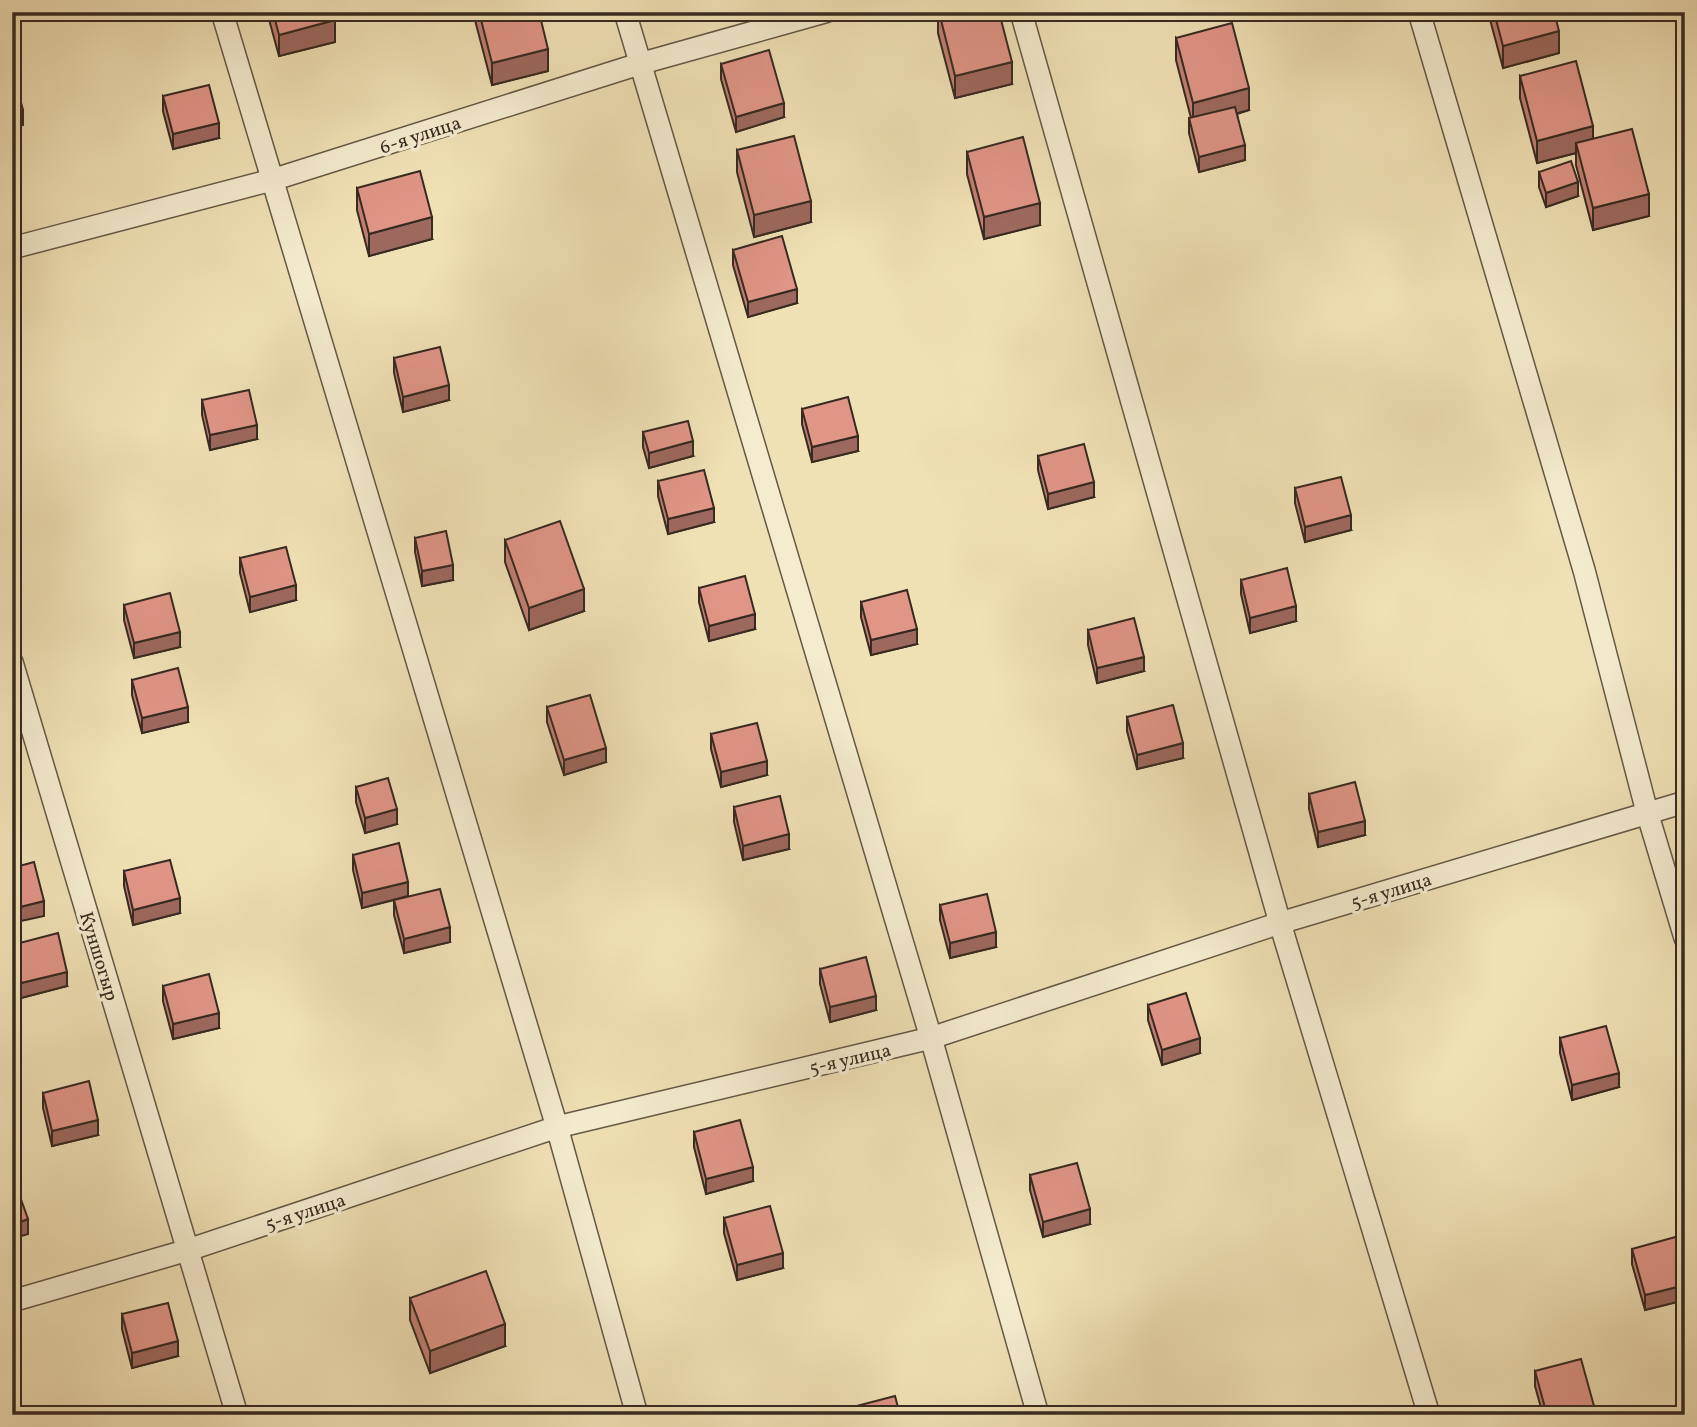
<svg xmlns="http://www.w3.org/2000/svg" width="1697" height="1427" font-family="Vollkorn,serif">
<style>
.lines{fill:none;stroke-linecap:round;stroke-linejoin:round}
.street-casing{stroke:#655846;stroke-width:24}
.street{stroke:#f5eccf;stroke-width:21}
.wall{fill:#c18074;stroke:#372a21;stroke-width:2}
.shaded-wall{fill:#9d685e;stroke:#372a21;stroke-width:2}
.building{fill:#e09587;stroke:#372a21;stroke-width:2}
.labels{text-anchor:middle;stroke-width:7;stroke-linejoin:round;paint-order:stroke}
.street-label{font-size:19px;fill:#372a21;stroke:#f5eccf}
</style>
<rect width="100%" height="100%" fill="#f0e1b5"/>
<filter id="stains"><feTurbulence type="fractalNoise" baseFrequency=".00286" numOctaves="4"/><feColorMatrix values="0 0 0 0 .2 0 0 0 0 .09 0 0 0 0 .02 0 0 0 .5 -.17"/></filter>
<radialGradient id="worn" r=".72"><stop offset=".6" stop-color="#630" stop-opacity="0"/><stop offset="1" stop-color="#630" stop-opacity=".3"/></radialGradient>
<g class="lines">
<defs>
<g id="street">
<path d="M222,12L557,1127L637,1415"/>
<path d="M625,12L931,1038L1038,1415"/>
<path d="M1021,12L1280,923L1429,1415"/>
<path d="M1419,12L1584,570L1647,812L1685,938"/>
<path d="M12,248L272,180L639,64L825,12"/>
<path d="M12,662L237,1415"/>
<path d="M12,1301L188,1250L557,1127L931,1038L1280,923L1685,802"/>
</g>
</defs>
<use href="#street" class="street-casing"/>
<use href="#street" class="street"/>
</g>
<g class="wall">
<path d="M267,12H333L335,42L279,56Z"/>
<path d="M475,12H539L548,71L492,85L475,20Z"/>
<path d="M938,12L1012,84L955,98L938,33Z"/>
<path d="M1488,12H1554L1559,53L1503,68Z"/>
<path d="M1176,38L1249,110L1237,114L1245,160L1199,172L1189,133V118H1191L1176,60Z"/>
<path d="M721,64L784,117L736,132L721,79Z"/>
<path d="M1520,76L1593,139L1649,216L1593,230L1576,165V153L1537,163L1520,98Z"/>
<path d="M163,96L219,138L173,149L163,111Z"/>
<path d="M737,150L811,222L754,237L737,172Z"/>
<path d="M967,152L1040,225L984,239L967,174Z"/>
<path d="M1539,172L1578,196L1546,207L1539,187Z"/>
<path d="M357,188L432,239L369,256L357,210Z"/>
<path d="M733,250L797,303L748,317L733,265Z"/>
<path d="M394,358L449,400L403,412L394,373Z"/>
<path d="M202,400L257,439L210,450L202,415Z"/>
<path d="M802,409L858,451L812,462L802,424Z"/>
<path d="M643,432L693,456L649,468L643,447Z"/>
<path d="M1038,456L1094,497L1048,509L1038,470Z"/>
<path d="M658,481L714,522L668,534L658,496Z"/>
<path d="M1295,488L1351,530L1305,542L1295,503Z"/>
<path d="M415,538L453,580L422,586L415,552Z"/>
<path d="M505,540L584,611L529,630L505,562Z"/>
<path d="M240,558L296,600L250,612L240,573Z"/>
<path d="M1241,580L1296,621L1250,633L1241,594Z"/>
<path d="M699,588L755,629L709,641L699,602Z"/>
<path d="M861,602L917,644L871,655L861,617Z"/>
<path d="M124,605L180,647L134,658L124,620Z"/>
<path d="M1088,630L1144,671L1097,683L1088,645Z"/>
<path d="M132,680L188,722L142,733L132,695Z"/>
<path d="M547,707L606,762L564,775L547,722Z"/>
<path d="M1127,717L1183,758L1137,769L1127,731Z"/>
<path d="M711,734L767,775L721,787L711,749Z"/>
<path d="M356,787L397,824L365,833L356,802Z"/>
<path d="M1309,794L1365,835L1318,847L1309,809Z"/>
<path d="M734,807L789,849L743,860L734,822Z"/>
<path d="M353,855L408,896L450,942L404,953L394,915V900L362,908L353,870Z"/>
<path d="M124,871L180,913L133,925L124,886Z"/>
<path d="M940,905L996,947L950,958L940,920Z"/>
<path d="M12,945L67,986L21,998L12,964Z"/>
<path d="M820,969L876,1010L830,1022L820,984Z"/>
<path d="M163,986L219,1028L173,1039L163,1001Z"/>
<path d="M1148,1005L1200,1053L1162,1065L1148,1020Z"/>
<path d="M1560,1038L1619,1087L1572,1100L1560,1053Z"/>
<path d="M43,1093L98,1135L52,1146L43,1108Z"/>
<path d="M694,1132L753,1181L706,1194L694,1147Z"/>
<path d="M1030,1175L1090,1224L1043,1237L1030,1190Z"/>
<path d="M724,1218L783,1268L737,1280L724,1233Z"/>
<path d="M1632,1249L1685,1259V1300L1645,1310L1632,1264Z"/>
<path d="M410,1298L505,1346L430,1373L410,1320Z"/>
<path d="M122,1314L178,1356L132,1368L122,1329Z"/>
<path d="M1535,1371L1594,1415H1543L1535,1386Z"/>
</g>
<g class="shaded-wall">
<path d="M335,20V42L279,56V35Z"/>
<path d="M1559,31V53L1503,68V46Z"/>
<path d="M548,49V71L492,85V63Z"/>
<path d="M1012,62V84L955,98V76Z"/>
<path d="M1249,88V110L1193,125V103Z"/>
<path d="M784,103V117L736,132V117Z"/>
<path d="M23,110V125L12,128V113Z"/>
<path d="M219,123V138L173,149V134Z"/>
<path d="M1593,126V148L1576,143V153L1537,163V141Z"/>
<path d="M1245,145V160L1199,172V157Z"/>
<path d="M1578,182V196L1546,207V193Z"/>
<path d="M1649,194V216L1593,230V208Z"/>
<path d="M811,201V222L754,237V215Z"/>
<path d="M1040,203V225L984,239V217Z"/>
<path d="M432,217V239L369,256V234Z"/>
<path d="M797,289V303L748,317V302Z"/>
<path d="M15,328V343H12V329Z"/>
<path d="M449,385V400L403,412V397Z"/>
<path d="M257,425V439L210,450V435Z"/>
<path d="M858,436V451L812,462V447Z"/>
<path d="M693,441V456L649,468V453Z"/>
<path d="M1094,482V497L1048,509V494Z"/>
<path d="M714,508V522L668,534V519Z"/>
<path d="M1351,515V530L1305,542V527Z"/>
<path d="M453,565V580L422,586V571Z"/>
<path d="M296,585V600L250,612V597Z"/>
<path d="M584,589V611L529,630V608Z"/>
<path d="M1296,606V621L1250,633V618Z"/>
<path d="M755,614V629L709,641V626Z"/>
<path d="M917,629V644L871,655V640Z"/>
<path d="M180,632V647L134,658V643Z"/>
<path d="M1144,657V671L1097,683V668Z"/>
<path d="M188,707V722L142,733V718Z"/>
<path d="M1183,743V758L1137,769V755Z"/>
<path d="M606,748V762L564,775V760Z"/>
<path d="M767,761V775L721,787V772Z"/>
<path d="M397,809V824L365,833V818Z"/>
<path d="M1365,821V835L1318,847V832Z"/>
<path d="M789,834V849L743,860V846Z"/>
<path d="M408,882V896L362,908V893Z"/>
<path d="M180,898V913L133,925V910Z"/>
<path d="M44,901V916L12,923V909Z"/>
<path d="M450,927V942L404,953V939Z"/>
<path d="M996,932V947L950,958V943Z"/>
<path d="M67,972V986L21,998V983Z"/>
<path d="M876,996V1010L830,1022V1007Z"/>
<path d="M219,1013V1028L173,1039V1024Z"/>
<path d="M1200,1038V1053L1162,1065V1050Z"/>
<path d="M1619,1073V1087L1572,1100V1085Z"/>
<path d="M98,1120V1135L52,1146V1131Z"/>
<path d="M753,1167V1181L706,1194V1179Z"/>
<path d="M1090,1209V1224L1043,1237V1222Z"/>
<path d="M28,1219V1234L12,1239V1225Z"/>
<path d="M783,1253V1268L737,1280V1265Z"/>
<path d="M1685,1285V1300L1645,1310V1295Z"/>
<path d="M505,1324V1346L430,1373V1351Z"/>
<path d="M178,1341V1356L132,1368V1353Z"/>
<path d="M1594,1406V1415H1560Z"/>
</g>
<g class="building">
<path d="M273,12H333L335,20L279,35Z"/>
<path d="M479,12H539L548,49L492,63Z"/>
<path d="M939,12H999L1012,62L955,76Z"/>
<path d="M1494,12H1554L1559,31L1503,46Z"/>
<path d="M1232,23L1249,88L1193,103L1176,38Z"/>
<path d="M769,50L784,103L736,117L721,64Z"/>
<path d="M1576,61L1593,126L1537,141L1520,76Z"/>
<path d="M12,72H13L23,110L12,113Z"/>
<path d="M209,85L219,123L173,134L163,96Z"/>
<path d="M1235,107L1245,145L1199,157L1189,118Z"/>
<path d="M1632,129L1649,194L1593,208L1576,143Z"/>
<path d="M794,136L811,201L754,215L737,150Z"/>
<path d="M1023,137L1040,203L984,217L967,152Z"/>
<path d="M1571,161L1578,182L1546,193L1539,172Z"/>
<path d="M420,171L432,217L369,234L357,188Z"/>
<path d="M782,236L797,289L748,302L733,250Z"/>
<path d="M440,347L449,385L403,397L394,358Z"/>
<path d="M249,390L257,425L210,435L202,400Z"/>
<path d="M848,397L858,436L812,447L802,409Z"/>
<path d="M688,421L693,441L649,453L643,432Z"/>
<path d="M1084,444L1094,482L1048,494L1038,456Z"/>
<path d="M704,470L714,508L668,519L658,481Z"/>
<path d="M1341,477L1351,515L1305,527L1295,488Z"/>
<path d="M560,521L584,589L529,608L505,540Z"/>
<path d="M446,531L453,565L422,571L415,538Z"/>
<path d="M286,547L296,585L250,597L240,558Z"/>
<path d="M1287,568L1296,606L1250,618L1241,580Z"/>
<path d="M745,576L755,614L709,626L699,588Z"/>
<path d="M907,590L917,629L871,640L861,602Z"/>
<path d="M170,593L180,632L134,643L124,605Z"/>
<path d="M1134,618L1144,657L1097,668L1088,630Z"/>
<path d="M178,668L188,707L142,718L132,680Z"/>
<path d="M590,695L606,748L564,760L547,707Z"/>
<path d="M1173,705L1183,743L1137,755L1127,717Z"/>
<path d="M757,723L767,761L721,772L711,734Z"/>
<path d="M388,778L397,809L365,818L356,787Z"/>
<path d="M1355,782L1365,821L1318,832L1309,794Z"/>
<path d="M780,796L789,834L743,846L734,807Z"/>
<path d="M399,843L408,882L362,893L353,855Z"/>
<path d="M170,860L180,898L133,910L124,871Z"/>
<path d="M34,862L44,901L12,909V868Z"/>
<path d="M440,889L450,927L404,939L394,900Z"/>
<path d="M987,894L996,932L950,943L940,905Z"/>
<path d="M58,933L67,972L21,983L12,949V945Z"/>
<path d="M866,957L876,996L830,1007L820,969Z"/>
<path d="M209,974L219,1013L173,1024L163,986Z"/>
<path d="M1186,993L1200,1038L1162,1050L1148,1005Z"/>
<path d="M1606,1026L1619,1073L1572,1085L1560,1038Z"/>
<path d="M89,1081L98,1120L52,1131L43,1093Z"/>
<path d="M740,1120L753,1167L706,1179L694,1132Z"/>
<path d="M1077,1163L1090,1209L1043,1222L1030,1175Z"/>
<path d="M13,1177L28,1219L12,1225V1178Z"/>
<path d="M770,1206L783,1253L737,1265L724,1218Z"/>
<path d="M1679,1236L1685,1259V1285L1645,1295L1632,1249Z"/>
<path d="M486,1271L505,1324L430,1351L410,1298Z"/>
<path d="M168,1303L178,1341L132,1353L122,1314Z"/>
<path d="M1581,1359L1594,1406L1560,1415H1547L1535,1371Z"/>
<path d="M895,1396L900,1415H850L849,1408Z"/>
</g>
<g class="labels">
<g class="street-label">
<text transform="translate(420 134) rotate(-18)" y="7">6-я улица</text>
<text transform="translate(1391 890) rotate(-17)" y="7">5-я улица</text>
<text transform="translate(100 956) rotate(73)" y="7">Куншогыр</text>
<text transform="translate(850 1058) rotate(-13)" y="7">5-я улица</text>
<text transform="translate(305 1211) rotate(-18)" y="7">5-я улица</text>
</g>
</g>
<rect width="1697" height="1427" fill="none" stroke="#f0e1b5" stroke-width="42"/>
<rect x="14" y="14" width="1669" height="1399" fill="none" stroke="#372a21" stroke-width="3.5"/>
<rect x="21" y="21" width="1655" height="1385" fill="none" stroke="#372a21" stroke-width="2"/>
<rect width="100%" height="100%" filter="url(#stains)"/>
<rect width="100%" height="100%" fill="url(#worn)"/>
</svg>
